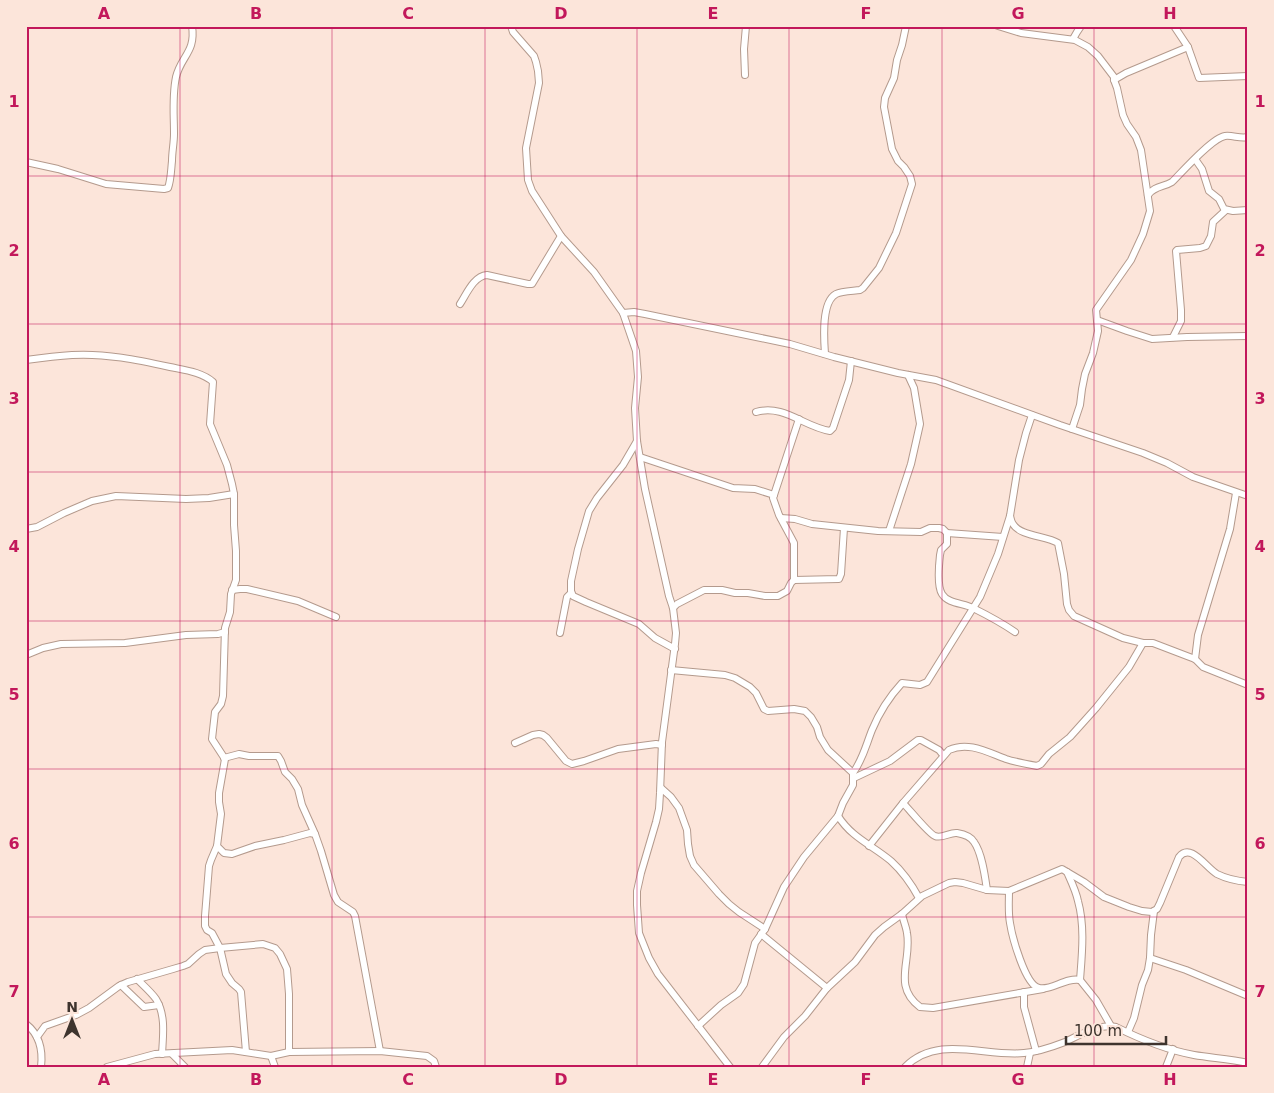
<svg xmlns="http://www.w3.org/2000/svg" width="1274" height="1093" font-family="'DejaVu Sans',sans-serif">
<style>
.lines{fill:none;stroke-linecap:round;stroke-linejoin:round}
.minor-casing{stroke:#b49a8d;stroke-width:8}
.minor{stroke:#fff;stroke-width:6}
.grid{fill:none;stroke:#c2185b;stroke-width:1;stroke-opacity:0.55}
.neatline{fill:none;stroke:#c2185b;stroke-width:2}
.grid-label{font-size:16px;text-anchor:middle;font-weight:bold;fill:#c2185b}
</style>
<rect width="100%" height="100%" fill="#fce5da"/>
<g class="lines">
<defs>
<g id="minor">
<path d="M511,26L513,32L534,56L536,62L538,71L539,83L526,148L528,180L532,191L561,236L594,272L623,313L636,351L638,377L635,408L637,441L645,489L669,596L673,608L676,633L675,644L662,742L660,793L659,809L656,822L641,873L637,891V905L639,933L649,958L658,974L730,1067"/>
<path d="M998,26L1021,33L1075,40L1088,47L1098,56L1114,77V80L1117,88L1123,115L1127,124L1136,137L1141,150L1150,211L1143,234L1131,260L1096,310L1098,331L1093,353L1085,374L1082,389L1080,405L1072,429"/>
<path d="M1174,26L1188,47L1199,78L1248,76"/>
<path d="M1073,39L1077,32L1081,26"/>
<path d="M745,75L744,49L746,26"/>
<path d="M1114,80L1126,73L1188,47"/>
<path d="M1195,159L1202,169L1209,191L1219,199L1224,209L1233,211L1248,210"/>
<path d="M26,162L58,169L106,184L164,189L168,188C171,180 171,170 172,161C172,152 174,143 174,134C174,115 172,96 176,77C181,56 196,52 192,26"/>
<path d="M1148,195C1154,186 1164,187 1172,182C1182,172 1212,138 1225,136C1233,135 1240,139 1248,137"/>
<path d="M460,304C467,293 474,276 487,275L528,284H532L561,236"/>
<path d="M623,313L634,312L645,314L790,344L834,357L898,373L936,380L1060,425L1143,453L1167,463L1193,477L1248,496"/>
<path d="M1097,320L1127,331L1152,339L1187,337L1248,336"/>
<path d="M1173,337L1181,321V310L1176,251L1177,250L1200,248L1206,246L1211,236L1213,222L1226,210"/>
<path d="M825,354C824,340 821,302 836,294C842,291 854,291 860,290L863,288L879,268L896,233L912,184L910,176L904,167L898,161L892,149L884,107L885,98L894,78L897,60L902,45L906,26"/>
<path d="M26,360C41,358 57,356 72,355C105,353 138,360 170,367C184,370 202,372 213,382L210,424L227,465L232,484L234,494V525L236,551V580L231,594L230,612L225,628L223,696L221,704L215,712L212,739L225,759L219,793V802L221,814L217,846L224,853L232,854L255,846L284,840L310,833L315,834L321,851L334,895L338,902L353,912L355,916L380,1051"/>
<path d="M756,412C784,404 804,427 830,431L833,428L849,380L851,361"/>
<path d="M637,441L623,465L597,498L589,511L578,549L571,581V591L573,596L586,602L639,624L655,638L675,649"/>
<path d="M640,457L733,488L755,489L774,495"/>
<path d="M1010,516C1011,519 1011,522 1013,524C1020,536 1046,536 1058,543L1064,574L1067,604L1069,610L1074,616L1123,638L1143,643"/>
<path d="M781,518L795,519L812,524L878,531L921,532L930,528H939L943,529L947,533L1003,537"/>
<path d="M26,529L37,527L64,513L92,501L116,496L186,499L209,498L234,494"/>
<path d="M889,531L911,464L920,424L914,388L908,375"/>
<path d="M947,533V544L941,550L940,555C939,564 937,586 942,594C948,604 964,603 973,608C987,615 1002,623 1015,632"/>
<path d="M794,580V543L779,515L773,498L799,419"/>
<path d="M232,590L240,589H247L298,601L336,617"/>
<path d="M673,608L677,604L704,590H722L735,593H748L765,596H778L787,591L791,583L794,580L839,579L841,574L844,528"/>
<path d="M560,633L567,597L571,593"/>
<path d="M26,655L43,648L61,644L125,643L186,635L218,634L225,632"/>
<path d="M1195,659L1198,635L1230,529L1236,493"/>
<path d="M671,670L725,675L735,678L750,687L756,693L764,709L768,711L794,709L805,711L811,717L817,727L820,737L828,750L853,773V785L843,803L838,816L804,857L784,887L765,929L755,943L744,984L738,993L721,1005L698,1026"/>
<path d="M515,743L533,735L539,734L543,735L547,738L566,761L572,764L584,761L618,749L656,744L662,745"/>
<path d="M224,758L239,754L249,756H278L281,761L285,772L292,779L298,789L302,805L315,834"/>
<path d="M853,773C863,759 866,745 872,730C879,713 890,696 902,683L920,685L927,682L980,597L998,554L1010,516L1019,460L1026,433L1032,415"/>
<path d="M854,778L890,761L918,740H921L939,750L943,755"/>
<path d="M661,788L671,797L679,808L687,830L688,844L690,856L694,865L719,894L729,904L739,912L765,929"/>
<path d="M903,803C909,809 929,834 935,836C942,839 950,832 957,833C963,834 971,837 974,842C982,853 985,876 987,890"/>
<path d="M838,816C852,838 872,845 891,861C902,871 912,885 919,898"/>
<path d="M217,846L211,860L209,866L205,916V926L207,930L212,933L220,948L226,974L232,983L239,989L241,992L246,1052"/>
<path d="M869,846L903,803L949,750C968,741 987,752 1006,759C1015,762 1026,764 1037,766L1041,764L1049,754L1070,737L1096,708L1129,667L1143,643H1153L1187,656L1195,659L1203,667L1248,685"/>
<path d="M1067,872C1071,881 1076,891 1078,901C1085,926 1082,954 1080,980"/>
<path d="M1009,891C1009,902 1008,912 1010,923C1012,936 1025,985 1039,988C1051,991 1066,977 1080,980L1096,1000L1111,1026"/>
<path d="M902,914C903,920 906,926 907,933C912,961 892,986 920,1007L933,1008L1043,989"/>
<path d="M761,934L827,988"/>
<path d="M1150,958L1186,970L1248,996"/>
<path d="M137,979C143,985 151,992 156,999C166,1015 163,1036 162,1054"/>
<path d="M121,985L144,1007L159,1005"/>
<path d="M1024,992V1007L1036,1051"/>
<path d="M26,1024C40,1035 43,1050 41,1067"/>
<path d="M1128,1032L1134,1018L1142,985L1148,970L1150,958L1151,935L1154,911"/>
<path d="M37,1037L45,1026L76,1015L89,1008L119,986L128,982L173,969L183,966L188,964L199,954L205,950L220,948L263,944L275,948L280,954L287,969L289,994V1052"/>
<path d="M172,1054L185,1067"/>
<path d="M271,1056L275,1067"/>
<path d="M107,1067L155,1054L232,1050L271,1056L289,1052L380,1051L427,1056L434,1061L436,1067"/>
<path d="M762,1067L784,1037L805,1016L827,988L855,962L875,935L884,927L902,914L922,896L949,883L955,882L963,883L987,890L1009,891L1062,869L1084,882L1104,897L1129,907L1142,911L1152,912L1157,909L1160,903L1179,857C1191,842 1206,868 1217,874C1227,879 1237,881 1248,882"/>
<path d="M905,1067C938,1034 984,1057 1024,1053C1038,1052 1052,1047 1065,1042C1080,1035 1099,1023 1116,1027C1140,1039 1167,1050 1194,1055C1212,1058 1230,1059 1248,1063"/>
<path d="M1027,1067L1030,1053"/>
<path d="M1166,1067L1173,1049"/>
</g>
</defs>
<use href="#minor" class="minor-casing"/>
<use href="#minor" class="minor"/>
</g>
<path class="grid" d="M180,26V1067M332,26V1067M485,26V1067M637,26V1067M789,26V1067M942,26V1067M1094,26V1067M26,176H1248M26,324H1248M26,472H1248M26,621H1248M26,769H1248M26,917H1248"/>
<rect width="1274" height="1093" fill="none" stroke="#fce5da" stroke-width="55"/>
<g transform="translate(72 1020)" stroke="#fce5da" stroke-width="4" paint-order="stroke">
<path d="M0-4L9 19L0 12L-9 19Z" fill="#3e342e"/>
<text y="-8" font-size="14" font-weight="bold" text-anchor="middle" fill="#3e342e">N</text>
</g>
<path d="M1066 1036v8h100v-8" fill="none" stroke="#3e342e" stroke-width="2.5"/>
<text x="1074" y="1036" font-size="15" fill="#3e342e" stroke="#fce5da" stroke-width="4" paint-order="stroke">100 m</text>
<rect x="28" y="28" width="1218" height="1038" class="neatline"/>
<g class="grid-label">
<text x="104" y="19">A</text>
<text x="256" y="19">B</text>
<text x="408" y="19">C</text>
<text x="561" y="19">D</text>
<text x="713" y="19">E</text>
<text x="866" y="19">F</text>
<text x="1018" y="19">G</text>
<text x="1170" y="19">H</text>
<text x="14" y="107">1</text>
<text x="1260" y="107">1</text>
<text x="14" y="256">2</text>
<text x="1260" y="256">2</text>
<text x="14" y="404">3</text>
<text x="1260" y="404">3</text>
<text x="14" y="552">4</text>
<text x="1260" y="552">4</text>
<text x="14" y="700">5</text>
<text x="1260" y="700">5</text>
<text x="14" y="849">6</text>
<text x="1260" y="849">6</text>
<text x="14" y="997">7</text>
<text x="1260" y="997">7</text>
<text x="104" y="1085">A</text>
<text x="256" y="1085">B</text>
<text x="408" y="1085">C</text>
<text x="561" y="1085">D</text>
<text x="713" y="1085">E</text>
<text x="866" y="1085">F</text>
<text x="1018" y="1085">G</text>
<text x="1170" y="1085">H</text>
</g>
</svg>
